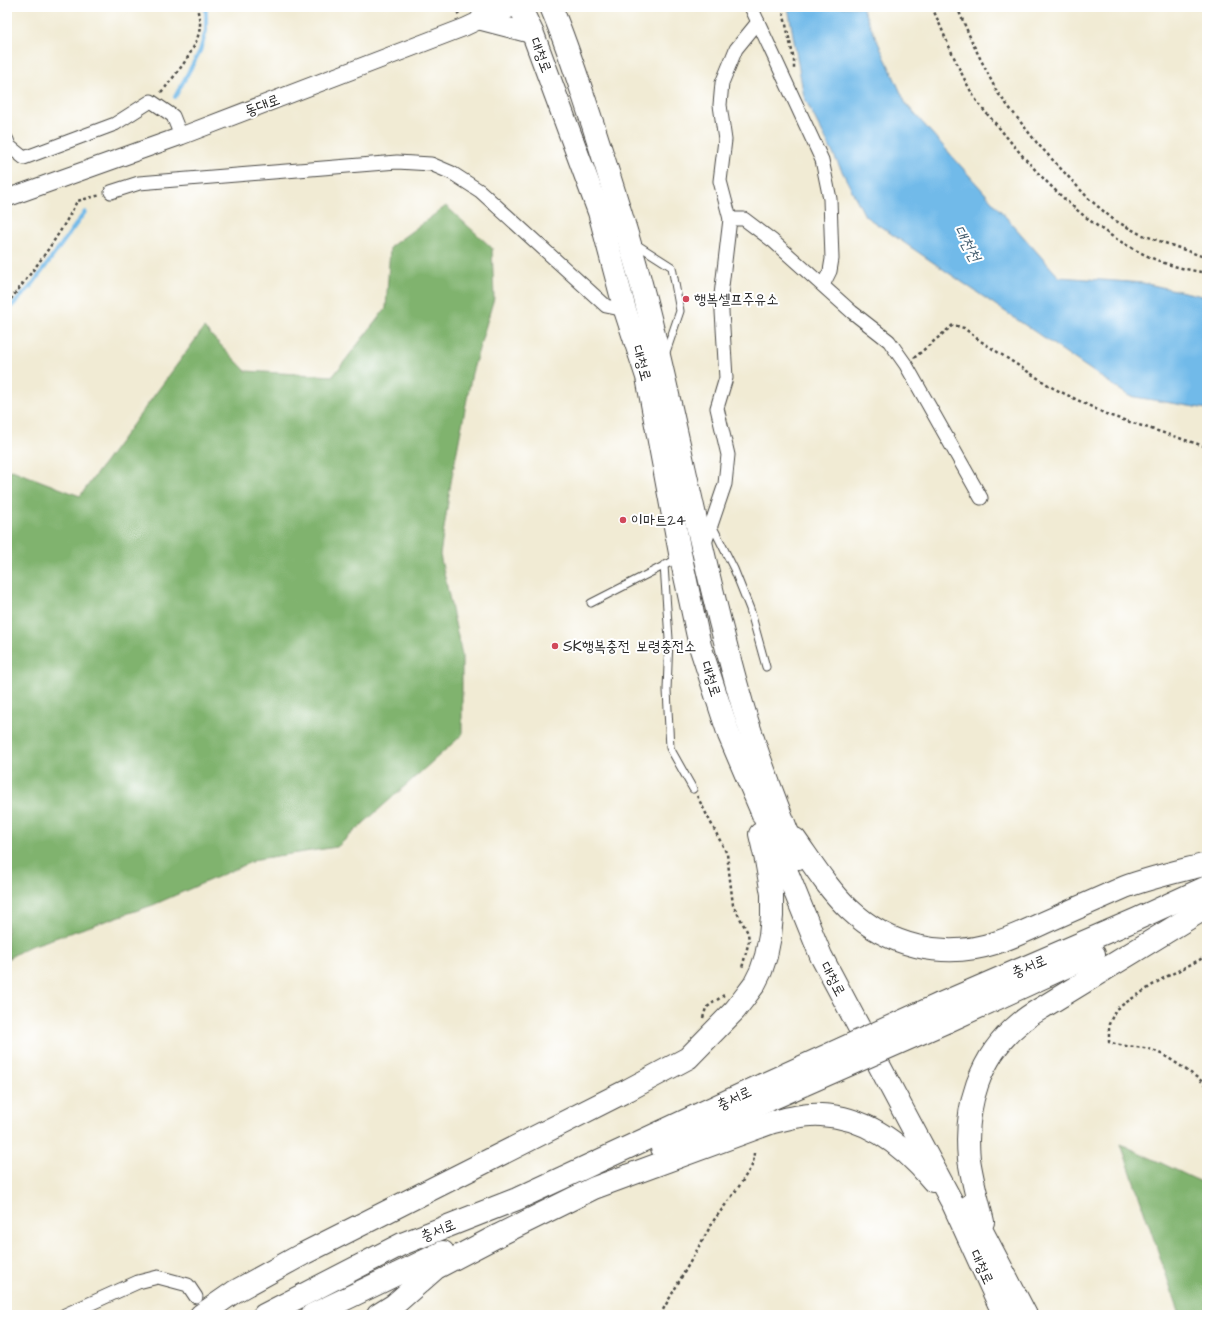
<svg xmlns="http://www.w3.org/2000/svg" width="1214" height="1322" font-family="'Architects Daughter','Poor Story',sans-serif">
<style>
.forest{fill:#80b36e;stroke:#566f4c}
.water{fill:#71bae9;stroke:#4e728a}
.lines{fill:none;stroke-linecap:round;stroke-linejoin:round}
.stream{stroke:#71bae9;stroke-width:4}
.service-casing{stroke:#494844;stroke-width:9}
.minor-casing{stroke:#494844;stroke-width:15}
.tertiary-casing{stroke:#494844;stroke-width:19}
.secondary-casing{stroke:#494844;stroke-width:21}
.trunk-casing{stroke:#494844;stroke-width:24}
.path{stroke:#494844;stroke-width:2.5;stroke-dasharray:3 3;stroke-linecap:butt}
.service{stroke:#fff;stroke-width:7}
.minor{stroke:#fff;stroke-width:13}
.tertiary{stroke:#fff;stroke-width:17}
.secondary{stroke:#fff;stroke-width:19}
.trunk{stroke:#fff;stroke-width:22}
.trunk-bridge-casing{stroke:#494844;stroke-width:24;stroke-linecap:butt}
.trunk-bridge{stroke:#fff;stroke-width:22}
.poi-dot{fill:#d1495b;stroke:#fff;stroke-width:1.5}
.labels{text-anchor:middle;stroke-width:4;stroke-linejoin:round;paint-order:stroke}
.street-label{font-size:15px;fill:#2b2b2b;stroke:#fff}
.poi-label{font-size:15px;fill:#2b2b2b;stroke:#fff;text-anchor:start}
.water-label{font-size:16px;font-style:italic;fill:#445d6e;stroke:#fff}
</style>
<rect width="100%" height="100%" fill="#fff"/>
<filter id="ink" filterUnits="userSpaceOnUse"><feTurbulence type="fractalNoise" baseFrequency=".025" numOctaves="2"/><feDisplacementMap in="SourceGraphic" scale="8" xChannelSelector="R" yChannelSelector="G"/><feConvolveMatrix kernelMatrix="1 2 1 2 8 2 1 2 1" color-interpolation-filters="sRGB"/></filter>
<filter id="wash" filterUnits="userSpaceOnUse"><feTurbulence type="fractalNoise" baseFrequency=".012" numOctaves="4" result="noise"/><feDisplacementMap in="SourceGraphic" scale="16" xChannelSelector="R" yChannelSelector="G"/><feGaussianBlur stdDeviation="0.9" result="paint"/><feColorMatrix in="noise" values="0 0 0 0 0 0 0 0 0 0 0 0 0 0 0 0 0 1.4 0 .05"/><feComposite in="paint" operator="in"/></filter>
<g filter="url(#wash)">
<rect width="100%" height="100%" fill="#f1ebd4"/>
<g class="forest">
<path d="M446,206L492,248L494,298L472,373L451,482L440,555L462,655V735L337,847L258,859L153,905L28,947L7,959V471L12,470L80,496L204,328L246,371L333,376L386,308L390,247Z"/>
<path d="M1121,1144L1197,1180L1207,1186V1315H1180Z"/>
</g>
<path class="water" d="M788,7H862L906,104L1059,277L1143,283L1207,297V409L1129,396L865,216L804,97Z"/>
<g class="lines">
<g class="stream">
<path d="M175,97L200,51L206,31V7"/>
<path d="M7,311L32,285L85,212"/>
</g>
</g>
</g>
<g filter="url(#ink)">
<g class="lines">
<defs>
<g id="service">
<path d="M636,244L672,267L680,311L665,355"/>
<path d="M712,525L734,569L750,609L766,667"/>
<path d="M664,565L669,639L667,690L670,748L693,789"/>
<path d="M591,603L679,558"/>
</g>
<g id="minor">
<path d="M751,7L822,160L830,199L832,259L830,271L823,285"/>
<path d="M7,140L9,146L24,158L115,124L151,101L173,116L181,136"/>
<path d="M111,192L139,183L397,162L431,164L452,173L480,191L606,306L625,310"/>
<path d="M730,219H744L773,241L852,312L889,341L906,365L981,498"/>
<path d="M704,546L725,484L728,455L717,408L726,378L721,295L730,219L720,181L725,140L720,105L722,83L736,49L758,22"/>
<path d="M65,1315L138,1282L158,1277L188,1285L196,1297"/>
</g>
<path id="tertiary" d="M7,198L181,136L465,27L480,20L516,7"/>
<path id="secondary" d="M485,7L480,20L533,34"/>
<g id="trunk">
<path d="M520,7L533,34L599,212L625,310L647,377L680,553L700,646L729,735L776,845L821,956L953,1204L1004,1315"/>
<path d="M551,7C567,44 580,86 593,125C616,197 639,269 656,343C685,465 708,587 743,707C758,758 778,809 798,858"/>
<path d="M795,839C812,863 828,889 849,909C888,946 943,960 995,943C1014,937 1032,928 1050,920C1075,909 1100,898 1125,887C1152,877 1180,871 1207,864"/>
<path d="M940,1004L1137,919L1207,887"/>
<path d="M946,1022L1094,954"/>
<path d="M662,1148L769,1100"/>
<path d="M969,1206L1026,1315"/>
<path d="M983,1222C978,1201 972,1180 969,1159C964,1108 979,1056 1020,1023C1028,1016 1037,1011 1045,1006L1207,907"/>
<path d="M201,1315L234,1292L303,1254L628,1090L688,1058L735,1010L745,997L754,985L761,971L766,956L770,936L772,916V894L766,860L760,834"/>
<path d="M264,1315L402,1244L517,1199L762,1085"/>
<path d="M312,1315L443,1252"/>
<path d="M378,1315L394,1305L436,1268L499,1235L594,1188L773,1122C789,1118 805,1114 821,1115C867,1117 905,1147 933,1181"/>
</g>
</defs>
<use href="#service" class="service-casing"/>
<use href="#minor" class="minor-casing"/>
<use href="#tertiary" class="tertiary-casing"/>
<use href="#secondary" class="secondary-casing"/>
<use href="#trunk" class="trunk-casing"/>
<g class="path">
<path d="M455,7L459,15"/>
<path d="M782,7L794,60V69"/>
<path d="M932,7C945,36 957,67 973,95C981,109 995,122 1005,135C1045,184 1093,232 1152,258C1169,266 1189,270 1207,273"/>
<path d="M957,7L973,44L997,92L1037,143L1089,199L1114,220L1140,234L1207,258"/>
<path d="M161,92L165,88C178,71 201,45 200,22C199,17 198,12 197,7"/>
<path d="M7,304C32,272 59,238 77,201L101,195"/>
<path d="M914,358L953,325L964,328L979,340L1053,388L1108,415L1207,447"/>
<path d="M697,796L727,854L733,905L748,933L749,941L742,968"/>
<path d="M1207,956L1162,979L1116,1009L1109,1024V1042C1122,1047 1135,1046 1149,1049C1165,1053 1193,1075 1207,1085"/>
<path d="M703,1018L706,1008L724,995"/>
<path d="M660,1315L714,1220L738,1188L753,1164L754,1153"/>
</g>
<use href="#service" class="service"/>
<use href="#minor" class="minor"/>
<use href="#tertiary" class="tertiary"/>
<use href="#secondary" class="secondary"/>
<use href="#trunk" class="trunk"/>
<defs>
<g id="trunk-bridge">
<path d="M762,1085L940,1004"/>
<path d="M769,1100L946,1022"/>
</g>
</defs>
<use href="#trunk-bridge" class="trunk-bridge-casing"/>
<use href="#trunk-bridge" class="trunk-bridge"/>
</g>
</g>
<g class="poi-dot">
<circle cx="686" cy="299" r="4"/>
<circle cx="623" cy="520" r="4"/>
<circle cx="555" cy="646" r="4"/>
</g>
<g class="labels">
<g class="street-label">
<text transform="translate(541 55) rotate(69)" y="5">대청로</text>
<text transform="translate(262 105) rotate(-21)" y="5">동대로</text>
<text transform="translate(642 363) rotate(74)" y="5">대청로</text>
<text transform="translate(711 679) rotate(72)" y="5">대청로</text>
<text transform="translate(1029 966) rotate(-23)" y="5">충서로</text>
<text transform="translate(833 979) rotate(62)" y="5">대청로</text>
<text transform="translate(734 1098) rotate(-25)" y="5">충서로</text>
<text transform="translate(438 1230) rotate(-22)" y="5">충서로</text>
<text transform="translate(982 1267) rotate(65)" y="5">대청로</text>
</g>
<g class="poi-label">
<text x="694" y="304">행복셀프주유소</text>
<text x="631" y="525">이마트24</text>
<text x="563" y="651">SK행복충전 보령충전소</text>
</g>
<g class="water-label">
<text transform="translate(968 243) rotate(61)" y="6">대천천</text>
</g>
</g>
<rect width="1214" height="1322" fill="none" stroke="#fff" stroke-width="24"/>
</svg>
